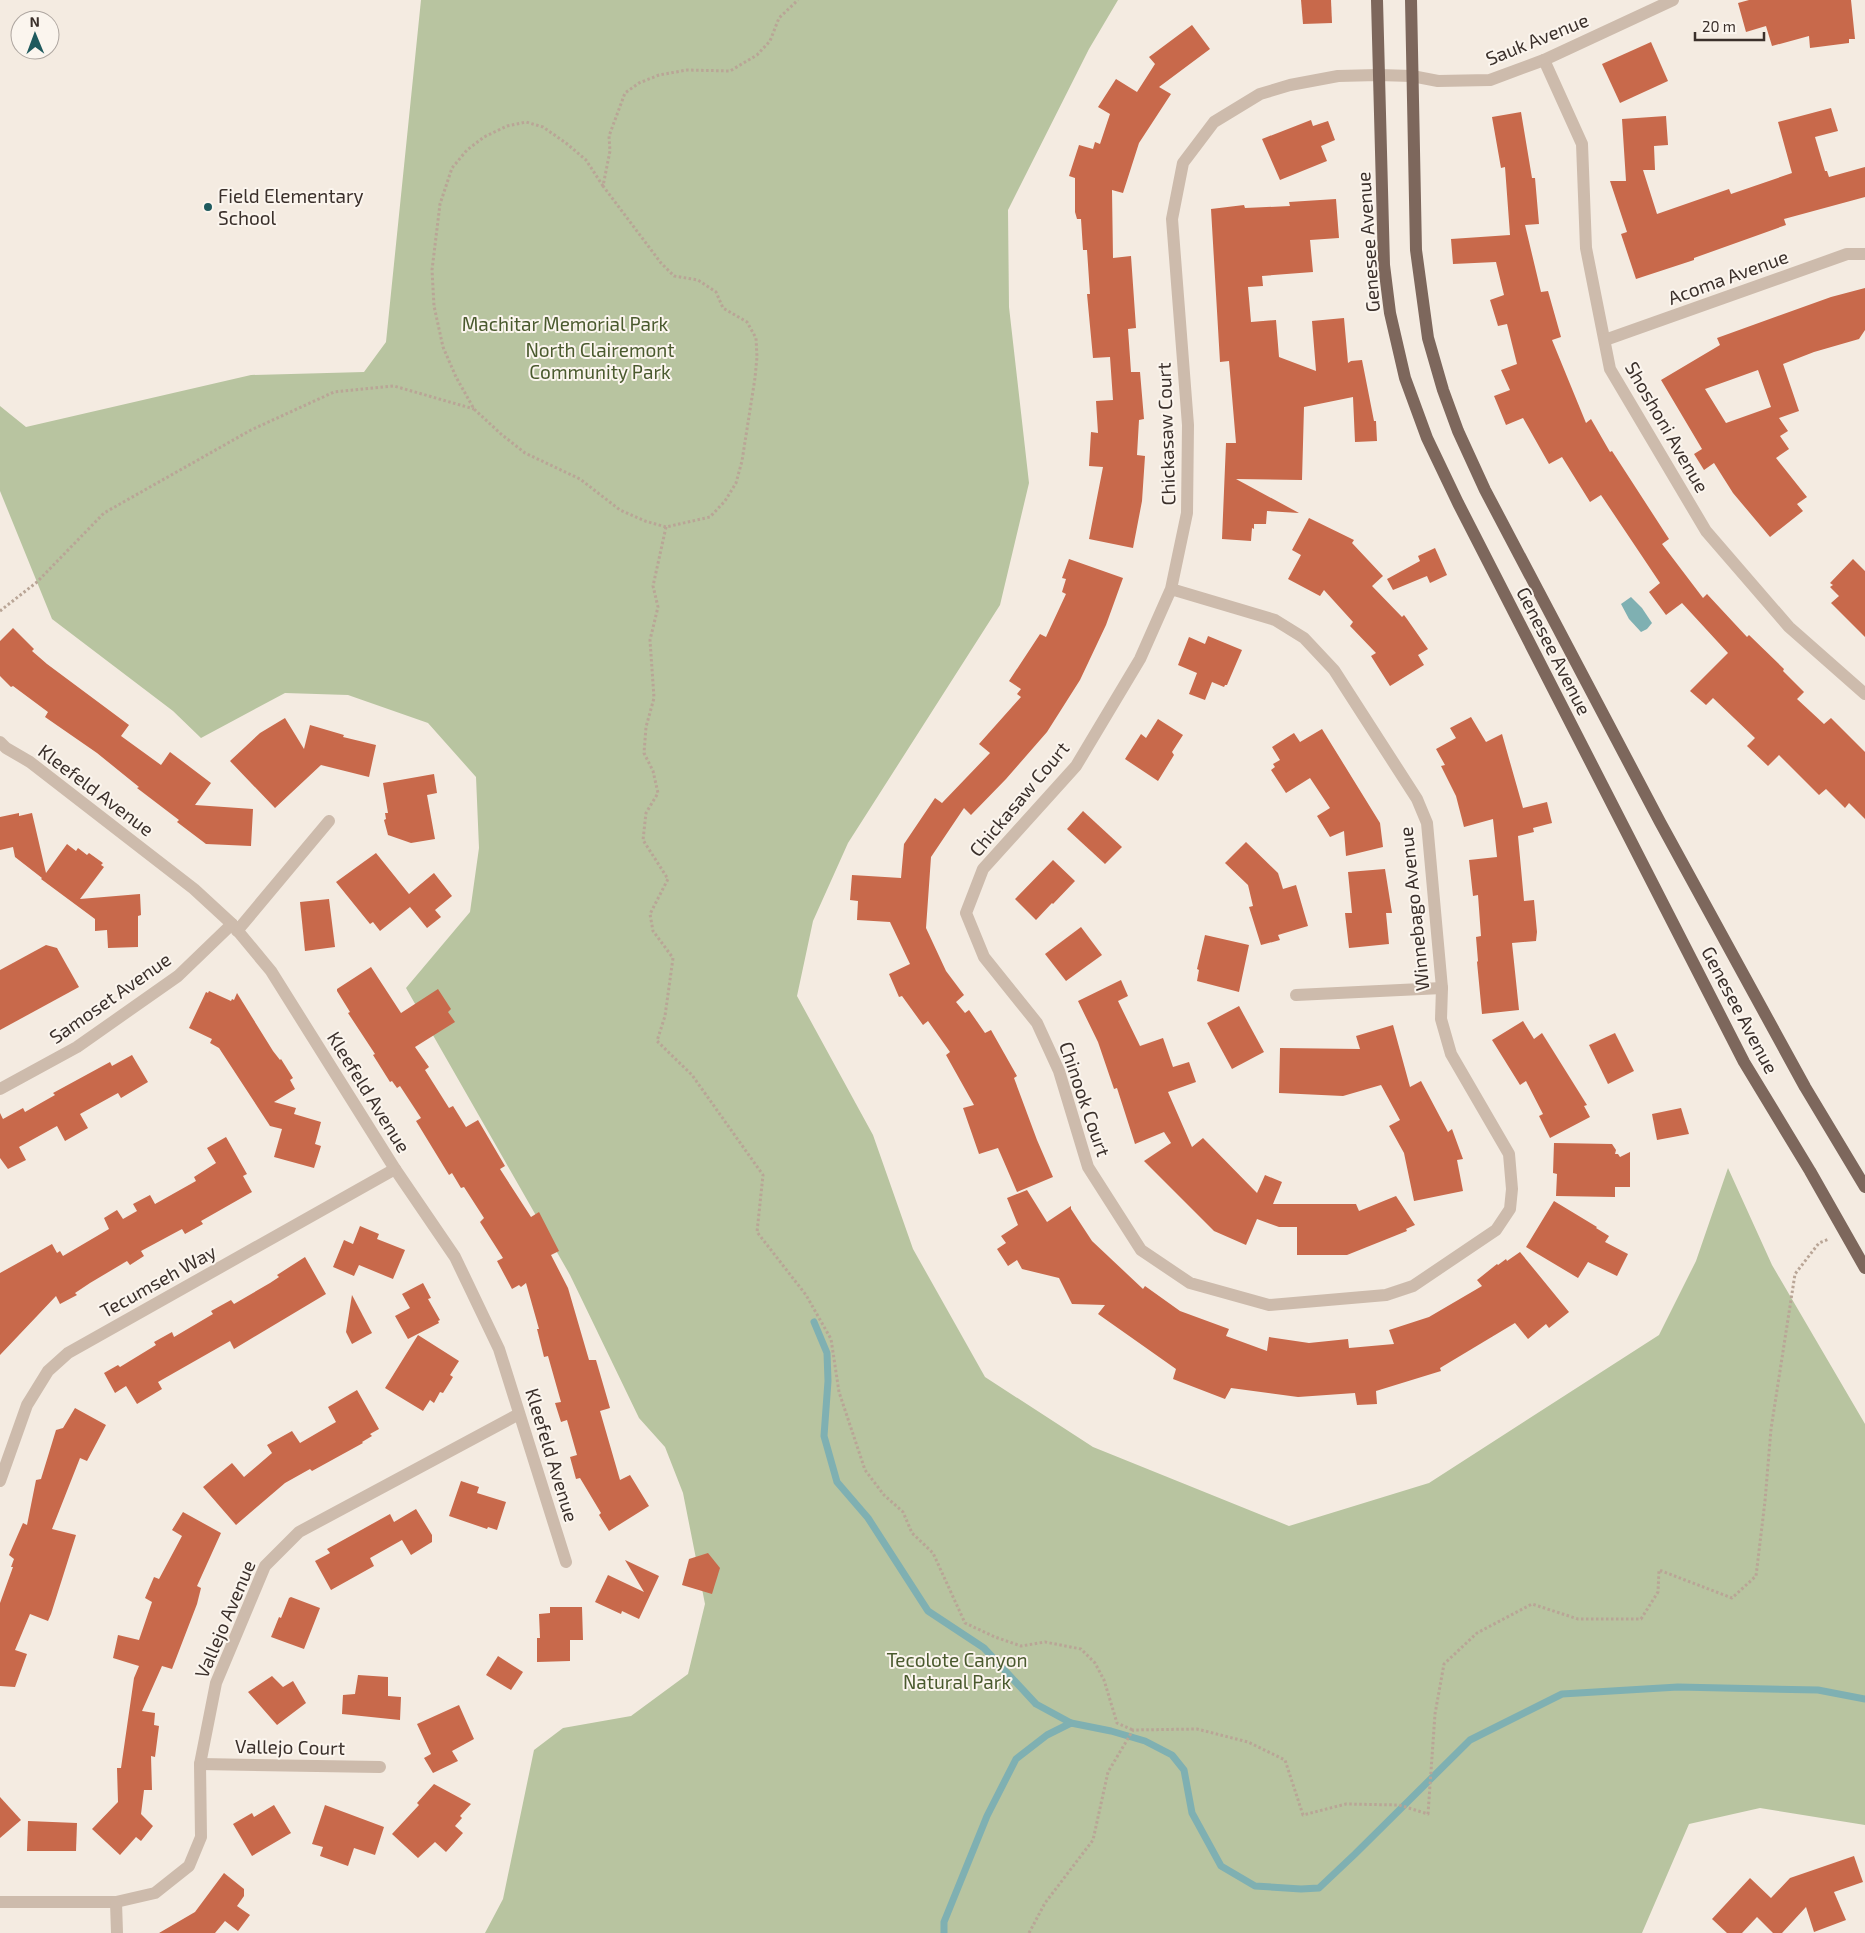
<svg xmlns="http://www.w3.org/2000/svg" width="1865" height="1933" font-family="'Exo 2',sans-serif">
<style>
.green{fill:#b8c4a0}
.water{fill:#7fb0b2}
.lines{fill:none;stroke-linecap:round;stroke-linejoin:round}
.stream{stroke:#7fb0b2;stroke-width:7}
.building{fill:#c8694b;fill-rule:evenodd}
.path{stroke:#b9a596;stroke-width:3;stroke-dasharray:2.5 2.5;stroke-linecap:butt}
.minor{stroke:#cdbbac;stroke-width:12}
.major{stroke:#7d675c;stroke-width:12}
.poi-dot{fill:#1f5a5e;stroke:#fbf5ee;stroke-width:2}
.labels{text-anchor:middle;stroke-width:4;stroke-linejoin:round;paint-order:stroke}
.street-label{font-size:19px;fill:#3b302b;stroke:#fbf5ee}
.poi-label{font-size:19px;fill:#3b302b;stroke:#fbf5ee;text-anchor:start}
.park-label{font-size:19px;fill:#4a5a2e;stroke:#fbf5ee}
</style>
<rect width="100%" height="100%" fill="#f4ebe1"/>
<path class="green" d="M421,0H1118L1089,49L1008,210L1009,307L1029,483L1000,605L848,843L813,921L797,996L873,1135L913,1249L985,1377L1093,1447L1289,1526L1429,1483L1659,1335L1696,1261L1728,1168L1772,1265L1865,1424V1825L1760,1808L1689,1824L1642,1933H485L503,1899L534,1750L563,1728L631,1716L688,1674L705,1604L683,1493L665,1447L639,1418L570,1275L406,988L470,912L479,848L476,777L428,723L348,695L285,693L201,738L173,711L52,619L0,491V406L26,427L251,375L364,372L386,342Z"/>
<path class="water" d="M1631,597L1642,608L1652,623L1647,629L1641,632L1629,619L1621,604Z"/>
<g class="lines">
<g class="stream">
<path d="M814,1322L827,1353L828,1381L824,1436L837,1482L868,1518L928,1611L984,1648L1036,1704L1071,1723"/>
<path d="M944,1933V1922L987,1816L1016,1759L1047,1735L1071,1723L1111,1731L1145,1741L1172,1755L1184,1770L1192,1813L1221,1866L1255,1886L1301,1889L1319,1888L1355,1854L1470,1740L1562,1694L1678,1687L1818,1690L1865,1699"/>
</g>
</g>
<g class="building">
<path d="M1301,0H1331L1332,23L1303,24Z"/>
<path d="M1749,0H1851L1855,39H1849V43L1810,48L1809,36L1772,46L1766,26L1746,32L1738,3Z"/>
<path d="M1192,25L1210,49L1159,87L1171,94L1139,143L1123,193L1112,190L1113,258L1131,256L1136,328L1128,329L1131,372H1140L1144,419L1139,420L1137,455L1145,456L1142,501L1133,548L1089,539L1103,467L1089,466L1091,432L1098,433L1096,401L1113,400L1110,357L1093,358L1087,294H1090L1087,250H1083L1081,219H1077L1075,212V178L1069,176L1079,145L1093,149L1095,142L1100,144L1110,114L1098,107L1116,79L1137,92L1155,64L1149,57Z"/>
<path d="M1651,42L1668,81L1620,103L1602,64Z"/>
<path d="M1831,108L1838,131L1815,137L1825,171H1827L1829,177L1865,167V197L1784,219L1786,225L1694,258V260L1636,279L1621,234L1627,232L1610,181H1626L1622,119L1666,116L1668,145L1654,146L1655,170H1643L1657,214L1729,189L1731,194L1792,173L1778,122Z"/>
<path d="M1521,112L1532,178H1535L1539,224L1525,225L1541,292L1548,291L1561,337L1552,340L1586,423L1591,419L1610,452L1612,451L1669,539L1662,544L1703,598L1707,594L1747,637L1749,635L1784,669L1783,671L1804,692L1797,699L1824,724L1831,718L1865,752V819L1849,803L1845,808L1826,789L1819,795L1779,755L1768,766L1747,746L1755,738L1713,698L1706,705L1690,691L1728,653L1682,603L1666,615L1649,592L1660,583L1601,495L1590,502L1562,457L1549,464L1523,418L1506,425L1494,396L1510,390L1501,370L1517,364L1507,324L1498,326L1490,300L1504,295L1496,262L1453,264L1451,239L1510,235L1505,167L1501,168L1492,117Z"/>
<path d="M1311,120L1313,126L1328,121L1335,140L1321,146L1327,161L1280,180L1262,139Z"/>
<path d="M1336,199L1339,238L1310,240L1313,272L1262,276L1263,286L1248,287L1251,322L1276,320L1279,357L1316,371L1312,321L1344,318L1348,363L1351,361L1362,360L1374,421H1376L1377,441L1355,442L1353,397L1304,407L1302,480L1236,479L1299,513L1267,511L1266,524H1254V529L1252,528L1251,541L1222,539L1226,443H1236L1229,361L1220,362L1211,209L1244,205L1245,208L1290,206L1289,202Z"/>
<path d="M1865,288V330L1859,339L1814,352L1783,364L1799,411L1779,418L1788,431L1780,436L1789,449L1776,458L1807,497L1797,504L1803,511L1770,537L1733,493L1714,463L1704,470L1694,454L1702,449L1661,380L1720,345L1717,338L1831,297ZM1758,370L1771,407L1726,423L1705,389Z"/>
<path d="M1309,518L1354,540L1352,543L1383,576L1372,586L1402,617L1404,615L1407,619L1428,649L1418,655L1424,665L1390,686L1371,656L1376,653L1350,626L1353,622L1324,590L1320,596L1288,579L1301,555L1292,550Z"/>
<path d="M1435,548L1447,575L1430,583L1427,576L1393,590L1387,579L1420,561L1418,556Z"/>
<path d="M1069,559L1123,578L1106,625L1080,680L1047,732L1006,779L971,815L964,808L931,857L926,928L946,971L964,995L956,1002L965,1013L969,1010L985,1033L991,1030L1017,1076L1014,1078L1037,1140L1053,1177L1017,1192L998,1148L979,1154L963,1108L974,1105L946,1055L950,1052L928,1021L923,1025L902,996L899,997L889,974L910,964L890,922L857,920L858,901L850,900L852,875L901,878L904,844L935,798L942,803L990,753L979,744L1021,697L1017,694L1021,689L1009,681L1040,634L1046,637L1066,594L1062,592L1066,579L1062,578Z"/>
<path d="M1853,559L1865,571V637L1831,603L1839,596L1830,587L1833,585L1830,583Z"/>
<path d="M13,628L34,649L32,651L47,664L129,725L121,736L161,765L170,752L211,783L195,805L253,809L251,846L206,844L177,822L179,820L137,788L139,787L97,753L45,717L48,712L13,686L11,687L0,676V641Z"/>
<path d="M1208,636L1242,650L1227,685H1225L1224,687L1212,682L1205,700L1189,694L1197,673L1178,665L1189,637L1205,644Z"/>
<path d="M1471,717L1486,742L1502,734L1523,808L1547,802L1552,823L1533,828L1534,832L1518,836L1524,901L1534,900L1537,932L1536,941L1512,943L1519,1010L1482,1014L1477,962L1478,961L1476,937L1481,936L1478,895L1473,896L1469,860L1497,857L1493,819L1464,827L1456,796L1441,766L1445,765L1436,749L1456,738L1450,728Z"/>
<path d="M285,718L304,749L310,725L344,735L343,737L376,745L369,777L321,765L275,808L230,761L260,733Z"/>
<path d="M1158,719L1183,735L1172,752L1174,755L1158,781L1125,759L1141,734L1146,738Z"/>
<path d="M1322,729L1380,823L1383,847L1346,856L1344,831L1330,837L1317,816L1330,808L1310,778L1286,793L1271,770L1275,767L1273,764L1280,760L1272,747L1294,733L1300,742Z"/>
<path d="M434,774L437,793L427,795L435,839L411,843L388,835L384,820L386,819L385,813H388L383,783Z"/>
<path d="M1083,811L1122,847L1105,864L1067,829Z"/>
<path d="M19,813V816L32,813L46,873L67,844L76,851L78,848L87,855L89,853L103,863L101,865L104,867L80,899L140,894L141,915L138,916V947L108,948L107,930L95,931V919L41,879L42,878L15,857L13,847L0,850V817Z"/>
<path d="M1246,842L1278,873L1283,889L1296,885L1308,926L1278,935L1280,940L1261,945L1249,907L1253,906L1248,885L1225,863Z"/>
<path d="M376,853L409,894L434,873L452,896L435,910L441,917L427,928L410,907L380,931L373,922L370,924L336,882Z"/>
<path d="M1053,860L1075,881L1053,904L1052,903L1036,920L1015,899Z"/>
<path d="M1385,869L1392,913H1386L1389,944L1349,948L1345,913H1352L1348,872Z"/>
<path d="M329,899L335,947L305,951L300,902Z"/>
<path d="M1081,927L1102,955L1066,981L1045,954Z"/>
<path d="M1205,935L1249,945L1239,992L1197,981L1199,970L1197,969Z"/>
<path d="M46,945L57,948L79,987L0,1030V970Z"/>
<path d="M371,967L401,1013L438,989L451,1009L448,1012L455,1022L415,1047L429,1067L425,1070L449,1108L453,1106L466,1127L478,1120L505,1166L500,1169L531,1217L539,1212L559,1251L551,1255L568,1288L589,1360H596L610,1408L600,1411L620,1480L630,1475L649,1506L609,1531L599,1515L601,1513L580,1478L576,1479L570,1457L577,1455L567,1420L561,1422L555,1403L561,1402L548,1356L544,1357L537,1329H539L526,1283L521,1287L519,1285L512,1289L497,1261L503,1258L480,1222L484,1218L464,1187L461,1188L452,1173L449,1175L416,1121L421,1118L400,1086L397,1088L392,1081L390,1082L373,1055L375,1054L348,1013L350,1012L337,991V989Z"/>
<path d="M1121,980L1128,996L1118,1001L1140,1046L1163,1038L1173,1067L1189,1062L1196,1082L1168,1092L1192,1147L1203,1138L1257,1193L1265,1175L1282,1182L1273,1204H1356L1359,1211L1396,1196L1415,1225L1406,1229L1407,1231L1347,1255H1297V1227H1279L1257,1219L1246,1245L1214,1231L1144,1161L1171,1143L1164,1132L1135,1144L1117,1088L1114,1089L1098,1042L1078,1001Z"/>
<path d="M209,991L231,1001L232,999L234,1000L237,993L273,1051L280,1060L281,1059L293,1078L290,1080L295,1089L274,1102L296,1108L294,1114L321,1122L315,1144L321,1146L314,1168L274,1157L282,1129L270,1126L219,1048L210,1043L212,1039L189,1028L206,992L208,993Z"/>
<path d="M1239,1006L1264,1052L1232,1069L1207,1023Z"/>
<path d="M1523,1021L1534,1039L1542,1033L1587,1105L1584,1106L1590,1117L1550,1138L1539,1116L1543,1114L1526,1081L1520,1085L1492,1040Z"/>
<path d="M1393,1025L1410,1087L1421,1081L1448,1132L1452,1129L1463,1159L1457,1160L1463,1191L1414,1201L1404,1153L1389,1126L1400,1120L1381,1085L1343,1096L1279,1093L1280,1048L1360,1049L1356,1036Z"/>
<path d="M1615,1033L1634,1071L1608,1084L1589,1045Z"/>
<path d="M132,1055L148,1082L121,1098L118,1093L80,1114L88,1128L65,1141L57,1126L19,1147L26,1160L8,1169L0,1158V1113L3,1119L23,1108L25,1112L55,1095L53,1093L110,1062L112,1066Z"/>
<path d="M1681,1108L1689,1134L1657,1140L1652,1114Z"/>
<path d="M226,1137L247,1174L243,1176L252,1192L201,1221L203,1224L185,1234L182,1229L141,1251L144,1256L130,1265L127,1261L90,1283L75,1293L77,1295L60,1304L56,1296L0,1355V1273L52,1244L57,1253L60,1251L63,1256L109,1229L104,1218L117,1210L123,1219L137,1211L133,1204L150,1195L155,1204L196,1181L194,1177L216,1163L207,1148Z"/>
<path d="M1554,1143L1612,1144L1616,1150L1615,1154H1618L1620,1157L1630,1152V1187H1615V1197L1556,1196L1557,1174L1553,1173Z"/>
<path d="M1027,1190L1047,1222L1071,1206V1209L1092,1241L1143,1289L1145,1286L1180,1311L1229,1329L1226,1336L1267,1351L1269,1337L1309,1343L1348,1339L1349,1348L1394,1344L1389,1330L1429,1317L1482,1286L1477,1280L1497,1264L1498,1265L1506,1259L1507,1261L1520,1252L1569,1312L1549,1328L1546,1324L1528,1339L1515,1323L1440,1368L1441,1371L1376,1391L1377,1404L1357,1405L1355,1393L1298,1397L1231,1388L1225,1399L1173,1379L1176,1369L1098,1314L1105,1305L1072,1304L1059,1278L1022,1269L1017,1260L1008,1266L997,1249L1006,1243L1001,1236L1018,1225L1007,1198Z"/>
<path d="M1554,1201L1597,1227L1596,1228L1609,1236L1605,1242L1628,1254L1617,1276L1588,1262L1578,1278L1526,1247Z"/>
<path d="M360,1226L379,1234L377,1239L405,1250L393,1279L359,1265L354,1276L333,1267L344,1240L353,1244Z"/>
<path d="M305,1257L326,1294L234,1349L230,1341L158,1382L162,1389L137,1404L126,1386L115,1393L104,1373L118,1365L120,1367L156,1345L154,1342L172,1332L174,1337L213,1314L211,1311L231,1300L234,1304L270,1283L279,1277L277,1275Z"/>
<path d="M423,1283L431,1298L428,1299L440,1320L438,1321L439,1323L408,1339L395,1316L410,1308L402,1294Z"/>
<path d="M352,1295L372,1333L352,1344L346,1332Z"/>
<path d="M418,1335L459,1361L450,1375L453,1377L443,1393L440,1392L434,1403L430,1400L423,1411L385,1388Z"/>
<path d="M357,1390L379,1429L370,1434L372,1436L362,1442L363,1443L312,1471L310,1469L285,1483L236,1525L203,1487L232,1463L244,1477L272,1453L267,1445L292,1431L300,1443L336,1422L328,1407Z"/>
<path d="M75,1408L106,1425L87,1461L80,1458L52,1529L76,1535L51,1614L48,1621L30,1614L15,1650L27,1654L15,1687L0,1686V1603L13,1567H11L14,1559L9,1555L23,1523L27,1525L36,1480L41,1479L56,1430L63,1428Z"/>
<path d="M461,1481L479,1487L477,1493L506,1502L497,1530L488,1527L487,1529L449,1516Z"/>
<path d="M416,1509L432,1535V1542L411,1555L402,1540L370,1558L374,1566L331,1590L315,1561L330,1553L327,1549L390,1514L394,1522Z"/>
<path d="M183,1512L221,1533L197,1586L201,1588L197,1604L172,1669L162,1666L142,1711L155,1713L154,1725L159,1726L155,1757L151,1756L152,1790H144L141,1814L153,1826L141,1841L136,1837L120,1855L92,1829L118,1802L117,1768H121L134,1678L139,1666L113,1658L118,1635L139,1640L152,1602L145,1598L154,1577L159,1579L182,1536L172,1530Z"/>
<path d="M708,1553L720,1568L712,1594L682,1585L689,1559Z"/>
<path d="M625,1560L659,1576L639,1619L622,1611L621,1614L595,1602L608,1575L644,1592Z"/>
<path d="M291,1597L320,1608L304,1649L271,1637L279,1617L281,1618L289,1598Z"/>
<path d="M550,1607H582L583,1640H570V1661L537,1662V1638H540L539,1614L550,1613Z"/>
<path d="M498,1656L523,1672L511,1690L486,1675Z"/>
<path d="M358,1675L388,1677V1696L401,1697L400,1720L342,1714L343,1695L355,1694Z"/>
<path d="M272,1676L283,1687L293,1681L306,1703L277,1725L248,1692Z"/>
<path d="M459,1705L474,1739L452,1751L458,1761L433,1773L424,1758L431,1754L417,1724Z"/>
<path d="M434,1784L471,1804L460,1816L462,1818L455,1826L463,1833L446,1852L435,1842L418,1858L392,1834L419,1805L417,1803Z"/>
<path d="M0,1797L21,1820L0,1838Z"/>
<path d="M274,1805L291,1833L252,1856L233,1824L252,1813L254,1817Z"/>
<path d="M325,1805L384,1827L375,1855L354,1848L348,1866L320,1856L323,1847L312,1844Z"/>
<path d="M28,1821L77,1823L76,1851H27Z"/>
<path d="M1854,1856L1863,1882L1834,1892L1846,1920L1814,1932L1806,1907L1782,1933H1773L1757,1917L1742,1933H1727L1712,1919L1750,1878L1771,1898L1790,1878Z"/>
<path d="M224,1873L244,1889V1896L237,1906L250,1915L238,1931L225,1921L215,1933H159L195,1912Z"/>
</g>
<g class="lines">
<g class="path">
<path d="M603,186L586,160L566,143L543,127L526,122L507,126L484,137L467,150L452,168L440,204L432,270L434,306L443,347L456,377L474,409L501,434L525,453L580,479L620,510L645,521L666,527L710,517L725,501L736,483L742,461L755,378L757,357L756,338L747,322L723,308L716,292L698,280L674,276L661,263L603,186L610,151L609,136L625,93L639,83L659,75L687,70L730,71L757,55L770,41L779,18L798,0"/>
<path d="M666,527L653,586L658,607L650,640L654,698L646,727L644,753L653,771L658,793L646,813L643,840L668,879L650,914L653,931L673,958L665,1016L657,1041L692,1075L763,1175L757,1232L806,1295L831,1339L839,1392L865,1470L884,1495L903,1512L912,1533L933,1553L965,1623L995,1637L1021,1646L1045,1642L1081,1649L1095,1663L1104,1680L1117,1723L1133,1730"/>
<path d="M0,611L37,582L104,513L251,430L334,392L394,386L474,409"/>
<path d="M1029,1933L1045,1903L1093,1840L1108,1772L1133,1730L1197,1729L1248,1742L1285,1760L1303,1815L1346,1804L1399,1805L1428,1814L1435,1714L1444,1664L1477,1633L1532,1604L1578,1619H1641L1658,1592L1659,1570L1732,1598L1756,1576L1765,1501L1771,1429L1795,1274L1819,1243L1829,1239"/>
</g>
<g class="minor">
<path d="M1544,60L1582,144L1586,248L1610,369L1706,531L1789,627L1865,694"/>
<path d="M1605,340L1847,254H1865"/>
<path d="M1171,589L1275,620L1304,638L1334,670L1417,799L1427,823L1442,988L1441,1019L1451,1054L1509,1154L1512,1189L1510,1209L1496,1230L1413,1286L1386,1295L1269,1305L1190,1283L1141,1250L1088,1167L1059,1071L1037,1023L984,957L966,913L983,869L1076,766L1140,659L1171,589L1187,513L1188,425L1172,219L1183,163L1214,122L1260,94L1290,85L1338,76L1378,75L1412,76L1438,81L1490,80L1544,60L1673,0"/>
<path d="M0,742L6,748L30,762L194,889L232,924L271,971L395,1169L455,1257L499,1349L566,1562"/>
<path d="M237,931L329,821"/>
<path d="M1296,995L1442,988"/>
<path d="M0,1089L77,1047L178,976L232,924"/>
<path d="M0,1481L27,1405L48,1371L68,1353L395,1169"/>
<path d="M200,1764L380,1767"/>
<path d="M0,1902H116L155,1893L189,1866L201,1837L200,1764L216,1683L265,1566L299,1532L519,1414"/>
<path d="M116,1902L117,1933"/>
</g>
<g class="major">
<path d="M1377,0L1384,265L1390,313L1405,378L1427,438L1458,503L1744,1062L1810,1171L1865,1268"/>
<path d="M1411,0L1416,250L1428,338L1443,390L1458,431L1485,490L1660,822L1805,1087L1865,1187"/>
</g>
</g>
<circle class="poi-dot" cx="208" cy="207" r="5"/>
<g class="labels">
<g class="street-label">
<text transform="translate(1537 39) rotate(-22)" y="7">Sauk Avenue</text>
<text transform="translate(1368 242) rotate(-94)" y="7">Genesee Avenue</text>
<text transform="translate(1728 277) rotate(-20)" y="7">Acoma Avenue</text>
<text transform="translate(1667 427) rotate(60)" y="7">Shoshoni Avenue</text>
<text transform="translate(1166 434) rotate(-92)" y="7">Chickasaw Court</text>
<text transform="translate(1554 651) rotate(63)" y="7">Genesee Avenue</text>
<text transform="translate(96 790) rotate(37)" y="7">Kleefeld Avenue</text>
<text transform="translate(1019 799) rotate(-50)" y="7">Chickasaw Court</text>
<text transform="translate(1414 909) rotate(-96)" y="7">Winnebago Avenue</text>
<text transform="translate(110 998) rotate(-35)" y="7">Samoset Avenue</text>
<text transform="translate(1740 1010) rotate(62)" y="7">Genesee Avenue</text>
<text transform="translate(369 1092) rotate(58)" y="7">Kleefeld Avenue</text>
<text transform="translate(1085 1099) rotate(71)" y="7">Chinook Court</text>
<text transform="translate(158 1281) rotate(-29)" y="7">Tecumseh Way</text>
<text transform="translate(552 1455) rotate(73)" y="7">Kleefeld Avenue</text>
<text transform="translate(225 1619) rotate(-67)" y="7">Vallejo Avenue</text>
<text transform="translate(290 1747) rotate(1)" y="7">Vallejo Court</text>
</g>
<g class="poi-label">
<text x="218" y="203">Field Elementary<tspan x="218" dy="22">School</tspan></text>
</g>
<g class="park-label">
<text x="565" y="331">Machitar Memorial Park</text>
<text x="600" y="357">North Clairemont<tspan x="600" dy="22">Community Park</tspan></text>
<text x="957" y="1667">Tecolote Canyon<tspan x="957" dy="22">Natural Park</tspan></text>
</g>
</g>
<g transform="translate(35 35) rotate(359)"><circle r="24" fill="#fbf5ee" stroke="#aea6a0"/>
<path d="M0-4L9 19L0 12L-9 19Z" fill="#1f5a5e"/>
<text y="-8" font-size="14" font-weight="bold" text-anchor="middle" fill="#3b302b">N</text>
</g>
<path d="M1695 32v8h69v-8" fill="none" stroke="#3b302b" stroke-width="2.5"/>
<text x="1702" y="32" font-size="15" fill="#3b302b" stroke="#fbf5ee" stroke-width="4" paint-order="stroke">20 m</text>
</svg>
